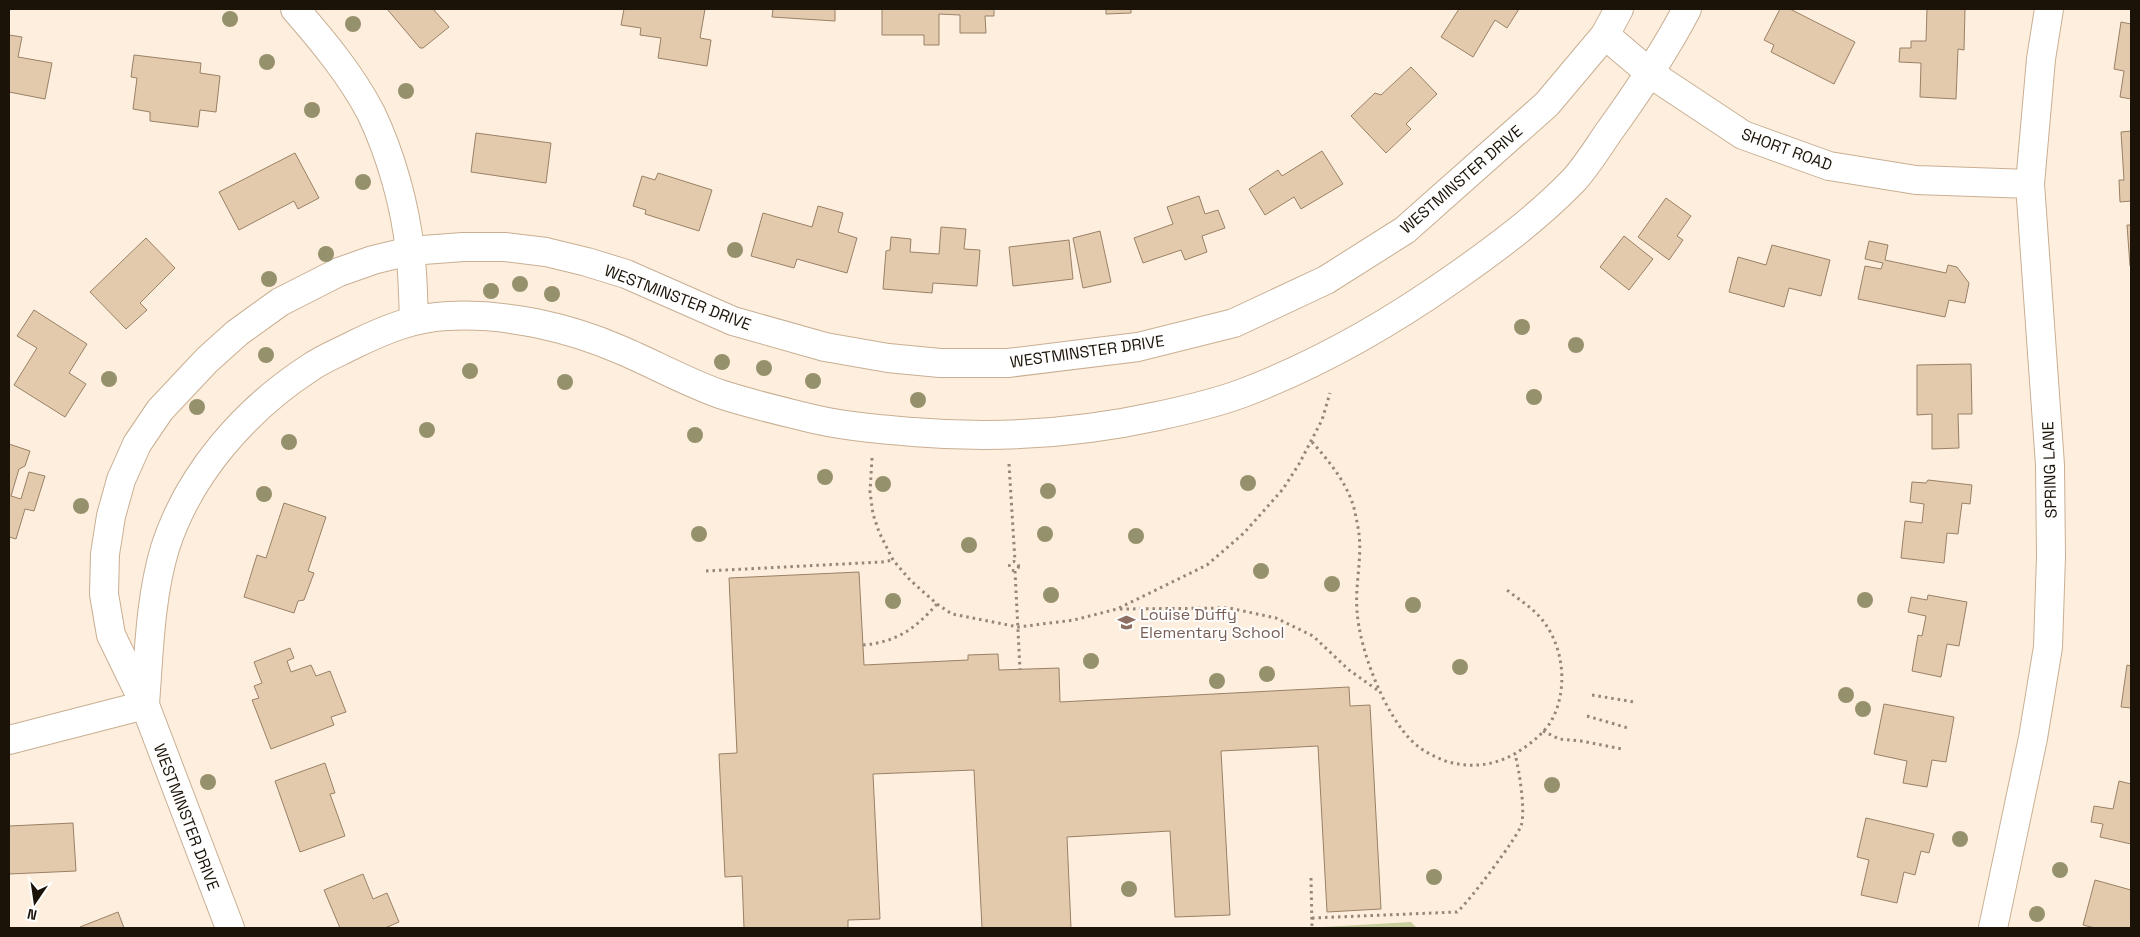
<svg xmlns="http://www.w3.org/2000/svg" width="2140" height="937" font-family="'Space Grotesk',sans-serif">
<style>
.green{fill:#c8ce9e}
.building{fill:#e4caad;stroke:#998166}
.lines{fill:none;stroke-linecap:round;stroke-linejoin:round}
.street-casing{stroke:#c8af93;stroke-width:30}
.path{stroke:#938779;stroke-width:3;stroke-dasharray:2.5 4;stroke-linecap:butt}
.street{stroke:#fff;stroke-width:28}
.tree{fill:#96916d}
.labels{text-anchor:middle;stroke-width:4;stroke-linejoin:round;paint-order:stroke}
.street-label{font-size:16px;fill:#1c1308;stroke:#fefefe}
.education-label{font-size:16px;fill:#785e54;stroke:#fefefe;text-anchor:start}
</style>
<rect width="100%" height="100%" fill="#feeedd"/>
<path class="green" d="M1411,922L1417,928H1324V927Z"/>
<g class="building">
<path d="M387,9H433L449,27L423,48H420Z"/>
<path d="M624,9H705L700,38L711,40L707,66L658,58L661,38L640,35L641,28L621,25Z"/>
<path d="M773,9H835V21L772,17Z"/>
<path d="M882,9H994V16H985L986,33H960V15L939,14V45H924V35H882Z"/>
<path d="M1106,9H1131V13L1106,14Z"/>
<path d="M1459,9H1519L1507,28L1495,20L1473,57L1441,37Z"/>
<path d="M1780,9H1790L1855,42L1834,84L1771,52L1774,45L1764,40Z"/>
<path d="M1927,9H1965L1964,50L1958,49L1956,99L1920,97L1921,63L1899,62L1900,48H1911V41H1926Z"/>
<path d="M2121,22L2131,24V99L2120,97L2124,71L2114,69Z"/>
<path d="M9,35L22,37L18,57L52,63L45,99L9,92Z"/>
<path d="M134,55L201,63L200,73L220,76L216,112L200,110L198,127L150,121V112L133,109L137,78L131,77Z"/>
<path d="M1411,67L1437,94L1406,124L1411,129L1386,153L1351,116L1375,93L1381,95Z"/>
<path d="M2131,131V201L2120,202L2119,180H2124L2121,132Z"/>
<path d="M476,133L551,143L546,183L471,172Z"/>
<path d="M1322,151L1343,184L1301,209L1294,197L1265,215L1249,189L1278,170L1282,176Z"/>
<path d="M295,153L319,198L298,209L294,201L239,230L219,192Z"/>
<path d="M658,173L712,190L699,231L645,214L646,210L633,206L642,176L655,180Z"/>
<path d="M1199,196L1205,214L1218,210L1225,228L1202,236L1207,252L1185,260L1181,250L1143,263L1134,238L1173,224L1167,207Z"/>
<path d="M1666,198L1691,216L1677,236L1683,240L1669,260L1638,237Z"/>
<path d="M818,206L843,213L838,232L857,238L847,273L797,259L794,268L751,256L763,213L812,227Z"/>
<path d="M2127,225H2131V266H2130Z"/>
<path d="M941,227L966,229L964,249L980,250L977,286L933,283L932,293L883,289L886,251L890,250L891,237L911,239L910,252L939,254Z"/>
<path d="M1100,231L1111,282L1083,288L1073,238Z"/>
<path d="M1624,236L1653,259L1629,290L1600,267Z"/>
<path d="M146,238L175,268L140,303L147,310L126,329L90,292Z"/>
<path d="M1069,240L1073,279L1013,286L1009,247Z"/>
<path d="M1869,241L1888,245L1885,260L1946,273L1948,265L1957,267L1969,283L1965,303L1949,300L1945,317L1858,299L1865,266L1881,269L1883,263L1865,259Z"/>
<path d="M1772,245L1830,260L1821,296L1789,288L1784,307L1729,292L1738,257L1766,265Z"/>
<path d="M34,310L87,344L69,373L86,384L65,417L14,385L37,348L17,336Z"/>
<path d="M1971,364L1972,414H1958L1959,448L1932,449V414L1917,415V365Z"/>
<path d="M9,444L30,451L25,466L19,469L11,496L21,499L29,472L45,476L34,511L25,509L16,539L9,537Z"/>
<path d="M1928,480L1972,485L1970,504L1962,503L1958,534L1947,533L1944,563L1901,558L1905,521L1922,523L1924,504L1910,502L1912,482L1926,483Z"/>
<path d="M284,503L326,517L308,571L314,573L304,600L298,601L294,613L244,597L257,555L266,558Z"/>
<path d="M859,572L864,665L968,660V655L998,654L999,670L1059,668L1060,702L1349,687L1350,706L1370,705L1381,909L1327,912L1318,746L1221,751L1230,915L1175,917L1170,831L1067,837L1071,928H982L974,770L873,774L880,919L848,920V928H744L742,876L725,877L719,754L737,753L729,578Z"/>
<path d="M1928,595L1967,602L1959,646L1947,644L1941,677L1912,671L1918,635L1922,636L1926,616L1908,612L1911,597L1927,600Z"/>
<path d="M290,648L294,658L287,661L291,672L311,665L316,676L330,671L346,712L331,717L334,725L271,749L252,700L259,698L254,686L262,683L254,662Z"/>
<path d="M2127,665L2131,666V708L2121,707Z"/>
<path d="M1884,704L1954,717L1946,762L1932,760L1927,787L1903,783L1907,761L1874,754Z"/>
<path d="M325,763L335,793L330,794L345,836L300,852L275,781Z"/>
<path d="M2119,781L2131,784V844L2100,837L2103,824L2091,822L2094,806L2113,809Z"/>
<path d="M1866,818L1934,834L1929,853L1921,851L1915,875L1904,872L1897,903L1861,895L1869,860L1857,857Z"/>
<path d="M73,823L76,871L9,874V826Z"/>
<path d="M363,874L373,899L387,893L399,922L385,928H340L324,890Z"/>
<path d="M2095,880L2131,890V928H2095L2083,925Z"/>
<path d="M118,912L124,928H80V927Z"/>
</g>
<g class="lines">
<defs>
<g id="street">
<path d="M295,9C323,41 351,75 371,113C391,155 405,205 410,251C413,274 413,297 414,320"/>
<path d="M1605,35L1651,74L1743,135L1829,166L1916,180L2030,184"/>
<path d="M145,704C149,652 150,598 165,548C189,473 246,409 311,367C324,358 340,352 355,344C384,330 415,317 448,316C506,313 568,327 621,350C654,364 686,382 720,394C747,403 777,410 805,417C840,426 877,429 913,432C996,439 1076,434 1158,416C1186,410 1216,403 1243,393C1316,365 1387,325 1451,280C1494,250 1536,219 1573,181C1586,167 1597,149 1608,133C1637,93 1664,53 1687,9"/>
<path d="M9,740L145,705"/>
<path d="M230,928L145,705L111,635L104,594L105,554L111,516L121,480L137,444L160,410L207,360L237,333L280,302L339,272L373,260L410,251L463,247H505L546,252L587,262L626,274L733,321L825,347L888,358L940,363H1008L1138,347L1234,323L1326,280L1405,230L1547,104L1605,35L1619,9"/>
<path d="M1993,928L2033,738L2048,647L2051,556L2050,465L2030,184L2041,59L2049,9"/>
</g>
</defs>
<use href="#street" class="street-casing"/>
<g class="path">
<path d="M1312,442C1329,461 1347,483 1354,508C1356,517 1358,526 1359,534C1362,559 1355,585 1357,610C1359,649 1385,716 1414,743C1423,751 1433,756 1443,760C1467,769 1495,766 1516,753C1529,745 1542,735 1550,723C1570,690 1564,641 1537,614C1528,605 1517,598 1507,590"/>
<path d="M872,458L870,492L873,514L879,532L893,560L910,580L937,604L952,614L1018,627L1074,620L1117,609L1207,565L1244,533L1283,489L1299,464L1322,420L1330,393"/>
<path d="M1009,464L1015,561"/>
<circle cx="1014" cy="566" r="4.5"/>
<path d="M706,571L882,562L893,560"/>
<path d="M1015,571L1020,670"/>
<path d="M1120,609L1229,608L1276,618L1313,636L1349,670L1380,692"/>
<path d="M863,645C896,642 914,630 937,604"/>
<path d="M1592,695L1634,702"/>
<path d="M1587,716L1628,728"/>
<path d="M1543,731L1559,739L1581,741L1622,749"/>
<path d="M1311,878L1312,928"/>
<path d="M1312,918L1457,912C1469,902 1516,839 1521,826C1526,812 1519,769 1515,754"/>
</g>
<use href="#street" class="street"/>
</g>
<g class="tree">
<circle cx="230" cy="19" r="8"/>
<circle cx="353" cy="24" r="8"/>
<circle cx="267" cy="62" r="8"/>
<circle cx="406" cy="91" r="8"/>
<circle cx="312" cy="110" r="8"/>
<circle cx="363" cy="182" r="8"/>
<circle cx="735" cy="250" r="8"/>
<circle cx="326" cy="254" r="8"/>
<circle cx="269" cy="279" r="8"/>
<circle cx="520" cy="284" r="8"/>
<circle cx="491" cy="291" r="8"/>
<circle cx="552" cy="294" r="8"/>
<circle cx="1522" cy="327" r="8"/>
<circle cx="1576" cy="345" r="8"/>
<circle cx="266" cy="355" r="8"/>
<circle cx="722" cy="362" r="8"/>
<circle cx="764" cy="368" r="8"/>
<circle cx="470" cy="371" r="8"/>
<circle cx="109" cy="379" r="8"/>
<circle cx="813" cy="381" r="8"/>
<circle cx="565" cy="382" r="8"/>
<circle cx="1534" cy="397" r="8"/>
<circle cx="918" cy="400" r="8"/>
<circle cx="197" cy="407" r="8"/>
<circle cx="427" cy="430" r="8"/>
<circle cx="695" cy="435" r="8"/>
<circle cx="289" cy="442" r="8"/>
<circle cx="825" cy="477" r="8"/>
<circle cx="1248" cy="483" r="8"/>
<circle cx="883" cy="484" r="8"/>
<circle cx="1048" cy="491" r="8"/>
<circle cx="264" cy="494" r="8"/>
<circle cx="81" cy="506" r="8"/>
<circle cx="699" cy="534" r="8"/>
<circle cx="1045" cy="534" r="8"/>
<circle cx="1136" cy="536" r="8"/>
<circle cx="969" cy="545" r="8"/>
<circle cx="1261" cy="571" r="8"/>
<circle cx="1332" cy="584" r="8"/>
<circle cx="1051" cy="595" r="8"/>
<circle cx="1865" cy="600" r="8"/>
<circle cx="893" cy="601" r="8"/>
<circle cx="1413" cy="605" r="8"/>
<circle cx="1091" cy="661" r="8"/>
<circle cx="1460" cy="667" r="8"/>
<circle cx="1267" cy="674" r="8"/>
<circle cx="1217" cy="681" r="8"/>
<circle cx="1846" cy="695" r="8"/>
<circle cx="1863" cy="709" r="8"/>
<circle cx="208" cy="782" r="8"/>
<circle cx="1552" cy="785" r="8"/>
<circle cx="1960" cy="839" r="8"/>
<circle cx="2060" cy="870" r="8"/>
<circle cx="1434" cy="877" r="8"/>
<circle cx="1129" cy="889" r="8"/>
<circle cx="2037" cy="914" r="8"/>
</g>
<defs>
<symbol id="school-bare" viewBox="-9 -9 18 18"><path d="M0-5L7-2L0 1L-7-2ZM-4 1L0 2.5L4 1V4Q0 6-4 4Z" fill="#8d6e63" stroke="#fefefe" stroke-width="2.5" paint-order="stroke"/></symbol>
</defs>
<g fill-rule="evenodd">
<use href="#school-bare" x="1114" y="610" width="25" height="25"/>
</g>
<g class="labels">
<g class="street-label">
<text transform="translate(1787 149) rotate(20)" y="6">SHORT ROAD</text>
<text transform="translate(1461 179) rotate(-41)" y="6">WESTMINSTER DRIVE</text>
<text transform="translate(678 297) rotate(21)" y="6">WESTMINSTER DRIVE</text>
<text transform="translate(1087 351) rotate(-8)" y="6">WESTMINSTER DRIVE</text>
<text transform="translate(2049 470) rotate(-92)" y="6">SPRING LANE</text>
<text transform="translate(187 817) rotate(69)" y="6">WESTMINSTER DRIVE</text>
</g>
<g class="education-label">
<text x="1140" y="620">Louise Duffy<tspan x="1140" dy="18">Elementary School</tspan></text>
</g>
</g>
<rect width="2140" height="937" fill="none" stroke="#1c1308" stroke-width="20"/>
<g transform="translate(35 902) rotate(193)" stroke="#fefefe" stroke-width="4" paint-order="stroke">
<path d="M0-4L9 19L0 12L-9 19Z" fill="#1c1308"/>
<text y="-8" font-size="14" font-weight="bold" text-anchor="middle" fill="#1c1308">N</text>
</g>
</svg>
